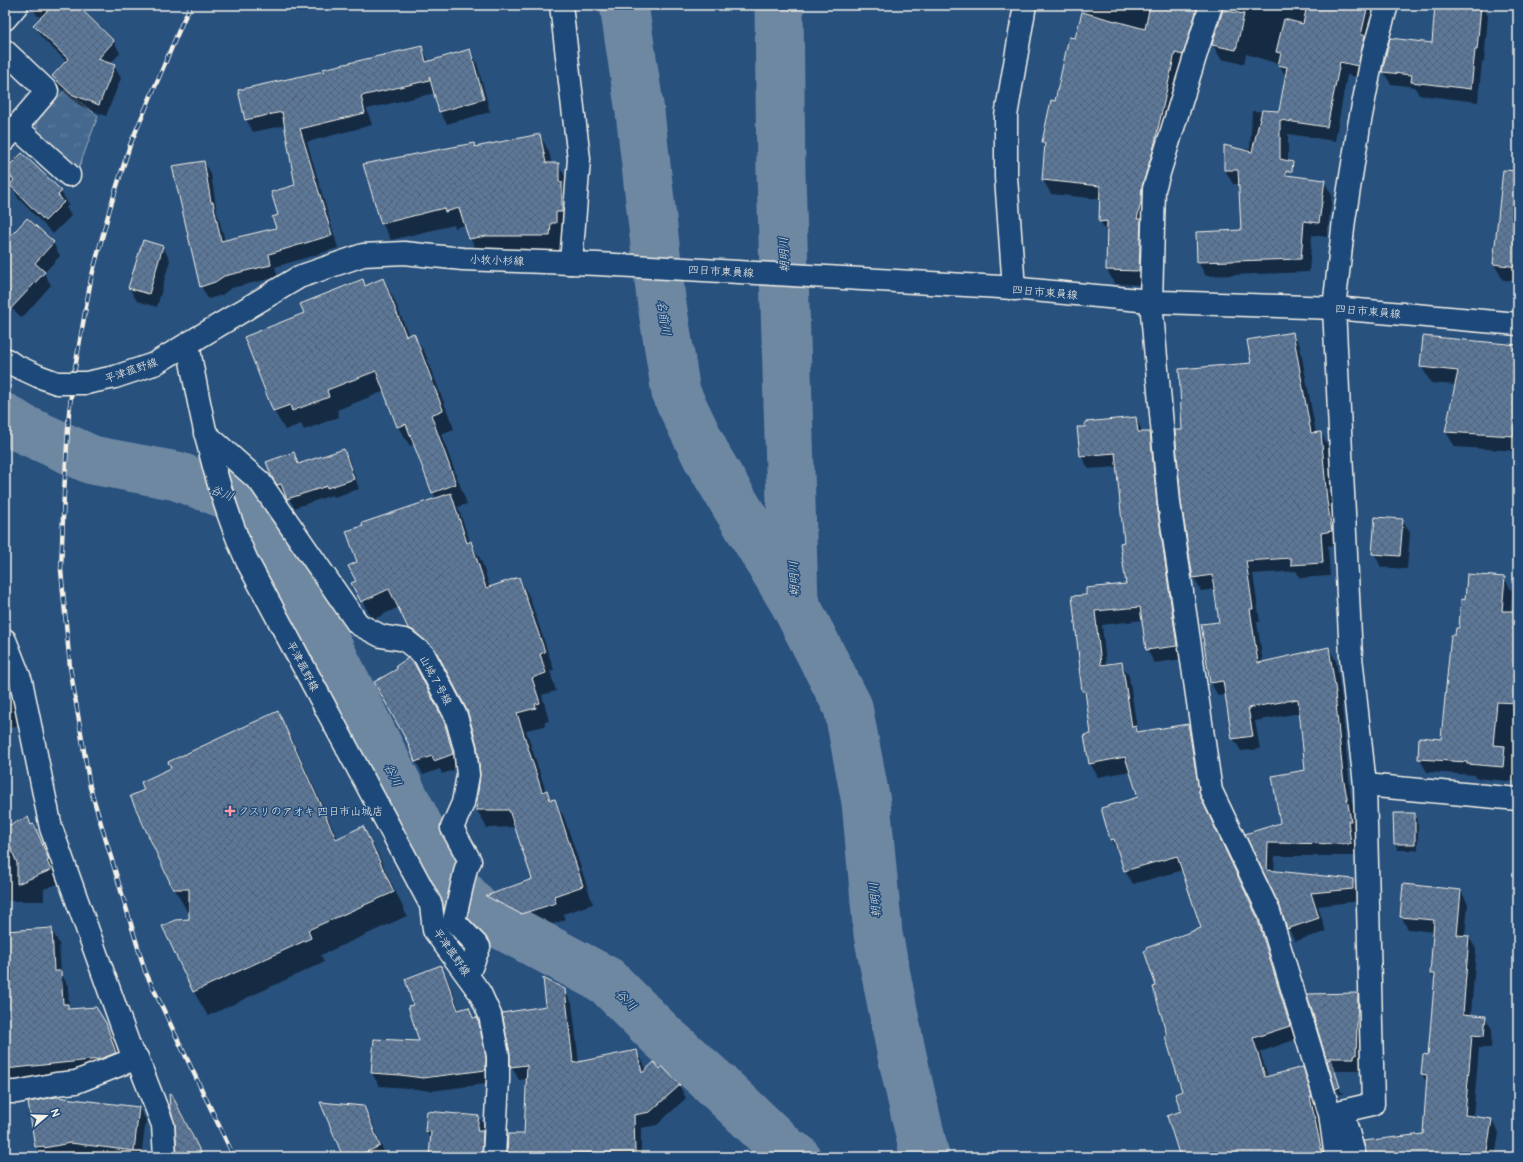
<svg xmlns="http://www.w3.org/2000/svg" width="1523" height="1162" font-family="Pangolin,'Klee One',sans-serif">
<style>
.park{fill:url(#park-tufts);stroke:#9cacbb}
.shadow{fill:#0007;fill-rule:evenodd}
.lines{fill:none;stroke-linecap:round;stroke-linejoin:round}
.river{stroke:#6e88a2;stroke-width:49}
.building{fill:url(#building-cross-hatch);stroke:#f4f1e8}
.minor-casing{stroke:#f4f1e8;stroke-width:25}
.secondary-casing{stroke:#f4f1e8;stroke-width:25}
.minor{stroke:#1f4a7a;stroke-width:22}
.secondary{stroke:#1f4a7a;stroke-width:22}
.rail-casing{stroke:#f4f1e8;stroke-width:4.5}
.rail{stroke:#1f4a7a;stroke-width:3;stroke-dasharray:9;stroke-linecap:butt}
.secondary-bridge-casing{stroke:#f4f1e8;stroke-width:25;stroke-linecap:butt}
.secondary-bridge{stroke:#1f4a7a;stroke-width:22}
.poi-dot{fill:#ff9aa2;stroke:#1f4a7a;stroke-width:1.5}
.labels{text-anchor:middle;stroke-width:3;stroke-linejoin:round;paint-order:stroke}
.street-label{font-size:11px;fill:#f4f1e8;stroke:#1f4a7a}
.poi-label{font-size:11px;fill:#f4f1e8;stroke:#1f4a7a;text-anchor:start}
.water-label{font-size:12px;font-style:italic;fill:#d9dcda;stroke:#1f4a7a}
</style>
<defs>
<pattern id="park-tufts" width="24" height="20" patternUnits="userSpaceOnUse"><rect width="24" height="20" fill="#45688e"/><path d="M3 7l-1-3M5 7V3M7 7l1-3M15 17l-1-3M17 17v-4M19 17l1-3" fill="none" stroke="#607e9e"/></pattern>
<pattern id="building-cross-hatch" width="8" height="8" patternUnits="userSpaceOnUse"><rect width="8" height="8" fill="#5b7899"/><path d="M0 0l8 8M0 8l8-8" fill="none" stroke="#536274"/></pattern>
</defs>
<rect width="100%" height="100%" fill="#28517e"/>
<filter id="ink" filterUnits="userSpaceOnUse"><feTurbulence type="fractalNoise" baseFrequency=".025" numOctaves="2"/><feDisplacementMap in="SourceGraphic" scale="8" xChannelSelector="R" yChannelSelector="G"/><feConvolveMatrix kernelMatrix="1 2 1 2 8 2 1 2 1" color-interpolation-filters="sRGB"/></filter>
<g filter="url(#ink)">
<path class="park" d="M65,90L98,116L78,170L38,135L36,121Z"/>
<g class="shadow">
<path d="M29,5H70L83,12L114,42L120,53L110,64L114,66L121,78L106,116L79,105L60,88L54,77L67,62L41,37L34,25L41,18L37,15L32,7Z"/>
<path d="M1089,5H1175L1196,10L1204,24L1146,230L1147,285L1115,284L1107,270V233L1100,221L1101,199L1051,194L1043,180L1046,147L1043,142L1076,40L1083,11L1087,12Z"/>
<path d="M1224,5H1379L1366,79L1347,75L1335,141L1288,134V176L1324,181L1332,195L1327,237L1312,235L1309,272L1206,276L1198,262L1242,231L1240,184H1233L1225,170V149H1250L1252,111L1280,112L1286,77L1279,64L1246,54L1244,64L1221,59L1213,45Z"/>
<path d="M1436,5H1482L1488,16L1484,62H1482L1478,102L1419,95L1415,87L1391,84L1383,72L1433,44Z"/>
<path d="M422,47L429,62L469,51L477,63L490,112L447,124L440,112L435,93L367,109L372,125L307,142L338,248L275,267L278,277L231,288L222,295L208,299L201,286L204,162L211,174L217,212L225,241L277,229L279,216L296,185L286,125L253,132L246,119L325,72Z"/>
<path d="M5,102L11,113L5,120Z"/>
<path d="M540,135L549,152L552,164H558L568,181L565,239H560L559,252L479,255L470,238L465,225L455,228L454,225L391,240L382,223L474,144L476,148Z"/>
<path d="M6,170L61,192L69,205L66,207L71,216L53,234L18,198L11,185L13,183Z"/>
<path d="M1518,207V281L1503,280L1494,264Z"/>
<path d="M143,241L163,247L170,260L157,307L137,301L129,288Z"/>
<path d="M5,243H53L60,256L44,273L51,285L22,318L5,302Z"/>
<path d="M383,279L394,299L409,336L413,334L425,353L454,429L441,434L467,504L458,507L470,542L481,560L490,588L519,578L529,596L554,670L550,671L556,691L542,695L549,721L545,722V726L526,730L546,792L552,800H554L564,817L593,904L563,914L565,920L531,931L498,913L488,896L533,880L516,827L487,828L477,810L481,774L478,745L468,710L445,665L424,648L419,645L399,607L372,620L353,583L357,581L358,562L364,526L436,499L415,444L410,446L398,427L385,391L337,410L339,417L304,430L301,424L285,430L274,411L245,337L305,314L362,280L366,286Z"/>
<path d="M1293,333L1300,346L1316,433H1321L1328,446L1334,515L1339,544L1328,546L1330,576L1300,578L1296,571L1253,574L1260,622H1257L1263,663L1329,648L1336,661L1343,706H1342L1350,790L1358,834H1355L1358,856H1275L1274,872L1352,880L1360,893V901L1318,906L1326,932L1295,941L1288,928L1281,906L1247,835L1281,824L1306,771L1300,713L1255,721L1260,749L1241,751L1233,738L1226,695L1218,696L1211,683L1220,623L1215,589L1201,591L1194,578L1183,431L1252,364Z"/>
<path d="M1424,338L1518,345V451L1455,447L1446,432L1456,385L1431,383L1422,367Z"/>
<path d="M1136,418L1143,433H1150L1157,446L1184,659L1154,663L1147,649L1143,620L1102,625L1106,665L1121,663L1129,676L1137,729L1139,733L1187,725L1195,739L1207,811L1265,931L1297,1039L1260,1052L1268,1077L1302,1068L1310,1081L1319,1110L1317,1111L1328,1157H1181L1184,1092L1157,986L1202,929L1183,870L1133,884L1125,871L1119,853L1111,840L1139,798L1130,771L1098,777L1090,763L1092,735L1087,698L1083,691L1088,596L1128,584L1117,467L1089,469L1081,456L1078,428Z"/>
<path d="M343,450L349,459L359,489L334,497L332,495L294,508L286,493L284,494L273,477L294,453L300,465Z"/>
<path d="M1402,520L1410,533L1407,569L1381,567L1374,553Z"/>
<path d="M1504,578L1512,591L1509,631L1518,632V782L1476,778L1475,775L1427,772L1419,758L1442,740L1456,636L1459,629L1466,601Z"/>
<path d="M421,678L452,735L460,768L442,774L440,769L423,775L416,761Z"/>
<path d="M5,684L21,724L5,730Z"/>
<path d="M277,713L291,737L338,839L363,827L377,852L407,916L321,955L324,962L208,1016L194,992L163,927L190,920V913H188L174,888L146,790L172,769Z"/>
<path d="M1415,814L1418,820V850H1398L1395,843Z"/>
<path d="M27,818L41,839L56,874L54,875L58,884L44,889V901H5V820L9,826Z"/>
<path d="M1461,891L1468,904L1465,936L1469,937L1476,949L1471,1015L1485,1017L1492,1029L1491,1048H1479L1473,1117L1491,1120L1499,1133L1495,1157H1383L1424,1135L1427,1083L1422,1074L1429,1056L1436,981L1431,974L1434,932L1408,929L1401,916Z"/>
<path d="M51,929L59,943L61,973L68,986L69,1008L105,1023L113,1037L123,1067L5,1084V932Z"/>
<path d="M440,966L448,980L460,1011L468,1008L474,1019L477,1018L485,1033L493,1083L431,1091L408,1088L379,1086L372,1073L375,1040L421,1042L414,1005ZM479,1027L481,1030L487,1062H485Z"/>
<path d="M564,990L572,1003L579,1063L637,1051L644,1064L646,1071L679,1085L686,1098L657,1125L641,1128V1155H652L653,1157H507L525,1135L527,1079L519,1080L512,1067L511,1054L547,1007Z"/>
<path d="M1357,994L1365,1008L1364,1068H1361V1071H1334L1341,1092H1342L1343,1093L1340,1095L1336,1088L1327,1057Z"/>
<path d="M171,1094L179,1107L203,1157H178L176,1124Z"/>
<path d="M29,1103L139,1108L146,1120L141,1157H90L78,1155L69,1157H42L36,1147Z"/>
<path d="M363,1107L371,1120L386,1157H344Z"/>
<path d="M479,1117L490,1136L493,1157H430L431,1140L426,1131Z"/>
</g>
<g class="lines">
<g class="river">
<path d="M624,5L640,112L661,298L676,393L708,459L794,602L848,707L866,802L878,934L901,1051L925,1157"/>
<path d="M779,5L781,174L794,601"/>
<path d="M5,418L21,428L92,460L177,476L249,503L303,597L440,869L479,913L607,981L662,1036L716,1084L786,1151L796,1157"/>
</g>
</g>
<g class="building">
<path d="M53,5H77L114,41L98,59L115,65L99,105L71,94L52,76L68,59L33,25Z"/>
<path d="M1150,5H1180L1197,9L1183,55L1175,53L1153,151L1142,186L1141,202L1137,219H1141L1139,271L1106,270L1107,221L1099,222L1100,186L1042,180L1045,143L1042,142L1051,100L1055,101L1069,37L1075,38L1082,12L1145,29Z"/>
<path d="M1307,5H1368L1361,35H1365L1358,66L1340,62L1327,127L1280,120V159L1293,162L1292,171H1286V175L1325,180L1319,223L1304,221L1301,259L1197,262L1196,232L1241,230L1238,170H1224V145L1252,152L1262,110L1279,111L1287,67L1278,65L1281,53L1276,52L1284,19L1303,24Z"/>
<path d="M1435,5H1481L1477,50H1475L1471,89L1411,82L1412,75L1382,72L1390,38L1432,43Z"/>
<path d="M1223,10L1244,14L1236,50L1212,45Z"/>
<path d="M422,46L426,62L470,49L484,99L439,112L429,76L430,80L361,96L365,113L300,129L332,235L269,254L271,265L224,276L215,282L200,287L172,166L204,161L211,202H213L221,241L276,228L272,217L278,215L271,192L295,185L282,112L245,120L238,90L324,71L323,69Z"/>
<path d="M540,134L546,163H559V182H562V212H556V223H551L550,236H486L469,239L459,208L445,212L444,208L381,224L363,164L474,143L475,147Z"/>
<path d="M22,153L62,191L58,195L64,202L45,221L10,185L14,180L5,170Z"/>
<path d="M1503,170L1518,171V267L1493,264Z"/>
<path d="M27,218L54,242L35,263L45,272L5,315V242Z"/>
<path d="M143,240L163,246L149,294L128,288Z"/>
<path d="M383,278L406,336L414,333L443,410L431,415L456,484L432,493L406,424L397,427L376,371L327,390L329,397L292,411L290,405L273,411L244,337L304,313L300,304L363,279L365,286Z"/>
<path d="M1293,332L1311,433L1321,432L1327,501L1332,531L1321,533L1323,563L1291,565V558L1246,561L1253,609H1250L1258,663L1329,647L1336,693H1335L1343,776L1351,821H1348L1351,844L1268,843L1267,870L1353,879V889L1311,893L1319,918L1287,929L1280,907L1245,834L1280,823L1272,776L1305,770L1298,699L1248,708L1253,736L1232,739L1223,681L1210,683L1201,624L1219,622L1212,575L1193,578L1181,502L1175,430H1182L1179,369L1251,363L1247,340Z"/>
<path d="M1423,336L1518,345V423H1515L1514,436L1445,432L1458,371L1420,367Z"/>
<path d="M1136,417L1138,432H1150L1157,505L1177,646L1146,650L1140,607L1095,611L1101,665L1122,662L1132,727L1136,726L1137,732L1188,724L1200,796L1257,917L1290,1026L1253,1038L1265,1077L1303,1067L1312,1097H1310L1323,1157H1180L1167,1116L1181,1111L1175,1094L1182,1091L1165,1036L1167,1035L1153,987L1156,986L1144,951L1146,950V948L1201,928L1177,856L1124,871L1114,839L1110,840L1101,808L1138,797L1125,757L1089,764L1084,735L1091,734L1085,691H1082L1079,668H1080L1072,596L1086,595V588L1126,584L1120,543L1124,542L1115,453L1080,456L1077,427H1085V422Z"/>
<path d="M344,449L354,479L327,488V486L287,499L281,484L277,485L272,477L266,462L294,452L298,464Z"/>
<path d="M451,493L467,543L471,541L486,588L519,577L545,652L540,654L546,673L532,678L540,703L535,704L536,708L517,713L542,792L547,790L550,800L555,799L583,886L554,896L556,903L521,914L486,896L532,879L509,810H476L480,774L477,745L467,710L435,649L413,630L408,628L389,589L361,602L351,583L356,581L348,566L357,562L346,531L363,526L362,523Z"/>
<path d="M1375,517L1403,519L1400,556L1372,554Z"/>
<path d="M1467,574L1505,577L1502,611H1518V703L1497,702L1493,745L1505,746L1503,767L1467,764V762L1418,759L1419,737L1441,739L1451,635H1455L1456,628H1459L1461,599L1465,600Z"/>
<path d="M408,658L414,663L444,721L453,754L434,761L432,756L415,762L408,743L374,682L397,669L396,666Z"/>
<path d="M278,711L336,839L363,826L394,892L308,930L311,938L193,992L162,926L175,920L189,919V889H173L130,796L144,790L141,782L171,768L168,762Z"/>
<path d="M1393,813H1415V844H1394Z"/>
<path d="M28,817L31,825L34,824L49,860L47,861L51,870L17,884V863L5,834V827Z"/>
<path d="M1403,884L1461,890L1457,935L1469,936L1463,1014L1486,1016L1484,1036L1472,1035L1465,1115L1492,1119L1486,1157H1367L1363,1141L1423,1134L1427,1075L1421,1074L1423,1054L1428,1055L1435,974H1430L1434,920L1400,917Z"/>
<path d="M52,928L54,971H61L63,1004H68V1009L96,1007L106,1023L116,1053L100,1059L5,1069V931Z"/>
<path d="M441,965L458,1010L469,1007L473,1018L477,1017L478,1019L486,1057V1070L423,1078L400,1075L371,1073L374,1039L419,1041L408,1006L413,1005L405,979Z"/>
<path d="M543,978L565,989L573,1063L637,1050L642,1073L654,1062L660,1069L662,1066L680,1085L650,1112L634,1115L635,1152L546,1153V1155H543V1157H507L508,1134H524L527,1065L510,1067V1054L502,1013L546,1006Z"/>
<path d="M1358,993L1356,1055H1354V1058H1326L1307,994Z"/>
<path d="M1331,1059L1340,1087L1335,1089L1327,1060Z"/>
<path d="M171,1093L203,1157H177L175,1124L170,1109L169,1094Z"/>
<path d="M56,1097L139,1107L134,1151L70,1143L44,1148V1146L35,1147L28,1102Z"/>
<path d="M320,1102L364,1106L380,1146L355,1157H343Z"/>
<path d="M427,1111L479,1116L477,1131H483L482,1157H429L431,1132L425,1131Z"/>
</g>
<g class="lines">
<defs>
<g id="minor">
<path d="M1211,5L1154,189L1151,302L1169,503L1211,791L1269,912L1330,1114L1336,1157"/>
<path d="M5,19L17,5"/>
<path d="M5,51L47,91L5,140"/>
<path d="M16,127L69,175"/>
<path d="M1014,289L1006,177V116L1025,5"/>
<path d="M205,433L260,482L358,624L381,636L405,640L424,655L456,716L465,748L468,775L463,803L452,828L470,861L466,868L454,921L479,947L468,975"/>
<path d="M5,640L21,681L51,828L131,1051L137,1058L163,1125L165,1157"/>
<path d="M1365,785L1518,799"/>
<path d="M5,1092H17L56,1084L76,1082L137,1058"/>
<path d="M1355,1157L1342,1111L1373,1104L1365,785L1351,657L1334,308L1344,220L1359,126L1373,53L1387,5"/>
</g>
<g id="secondary">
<path d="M561,5L579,159L571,263"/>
<path d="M188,344C201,418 216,492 247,561L431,905L434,930L480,993L490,1015L498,1056V1080L494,1157"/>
<path d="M5,359L14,365L38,376"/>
<path d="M154,364L299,277L363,255L404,253L463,259L598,264L1000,287L1161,302L1334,308L1518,324"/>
</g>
</defs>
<use href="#minor" class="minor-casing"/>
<use href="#secondary" class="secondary-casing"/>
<use href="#minor" class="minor"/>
<use href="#secondary" class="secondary"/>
<defs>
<path id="rail" d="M191,5L183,21L130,145L110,208L91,279L73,379L69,413L64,493L61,570L70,667L90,787L145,971L234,1157"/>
</defs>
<use href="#rail" class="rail-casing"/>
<use href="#rail" class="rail"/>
<defs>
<path id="secondary-bridge" d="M38,376L57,383H86L115,377L154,364"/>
</defs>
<use href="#secondary-bridge" class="secondary-bridge-casing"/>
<use href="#secondary-bridge" class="secondary-bridge"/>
</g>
</g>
<path class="poi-dot" d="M228 805h4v4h4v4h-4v4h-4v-4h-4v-4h4z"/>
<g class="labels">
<g class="street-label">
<text transform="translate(497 260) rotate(2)" y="4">小牧小杉線</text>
<text transform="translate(721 271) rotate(3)" y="4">四日市東員線</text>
<text transform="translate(1045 292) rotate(5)" y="4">四日市東員線</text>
<text transform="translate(1368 311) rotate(5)" y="4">四日市東員線</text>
<text transform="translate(131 370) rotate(-19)" y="4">平津菰野線</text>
<text transform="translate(303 666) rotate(62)" y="4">平津菰野線</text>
<text transform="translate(436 680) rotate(61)" y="4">山城７号線</text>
<text transform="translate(452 952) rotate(55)" y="4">平津菰野線</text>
</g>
<g class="poi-label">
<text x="238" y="815">クスリのアオキ 四日市山城店</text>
</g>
<g class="water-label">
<text transform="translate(784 255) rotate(-92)" y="4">朝明川</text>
<text transform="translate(664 318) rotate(81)" y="4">名前川</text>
<text transform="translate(222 493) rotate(21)" y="4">谷川</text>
<text transform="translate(794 579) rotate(-92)" y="4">朝明川</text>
<text transform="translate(393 775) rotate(63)" y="4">谷川</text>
<text transform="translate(875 900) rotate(-95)" y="4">朝明川</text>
<text transform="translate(626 1000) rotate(45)" y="4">谷川</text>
</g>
</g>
<rect width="1523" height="1162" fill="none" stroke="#1f4a7a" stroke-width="20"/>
<rect x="10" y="10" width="1503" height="1142" fill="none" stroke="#f4f1e8" stroke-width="1.5" filter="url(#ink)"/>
<g transform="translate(46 1116) rotate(71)" stroke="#1f4a7a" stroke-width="3" paint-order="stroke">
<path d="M0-3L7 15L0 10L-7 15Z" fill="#f4f1e8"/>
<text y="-6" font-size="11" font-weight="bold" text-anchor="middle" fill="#f4f1e8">N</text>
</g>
</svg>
